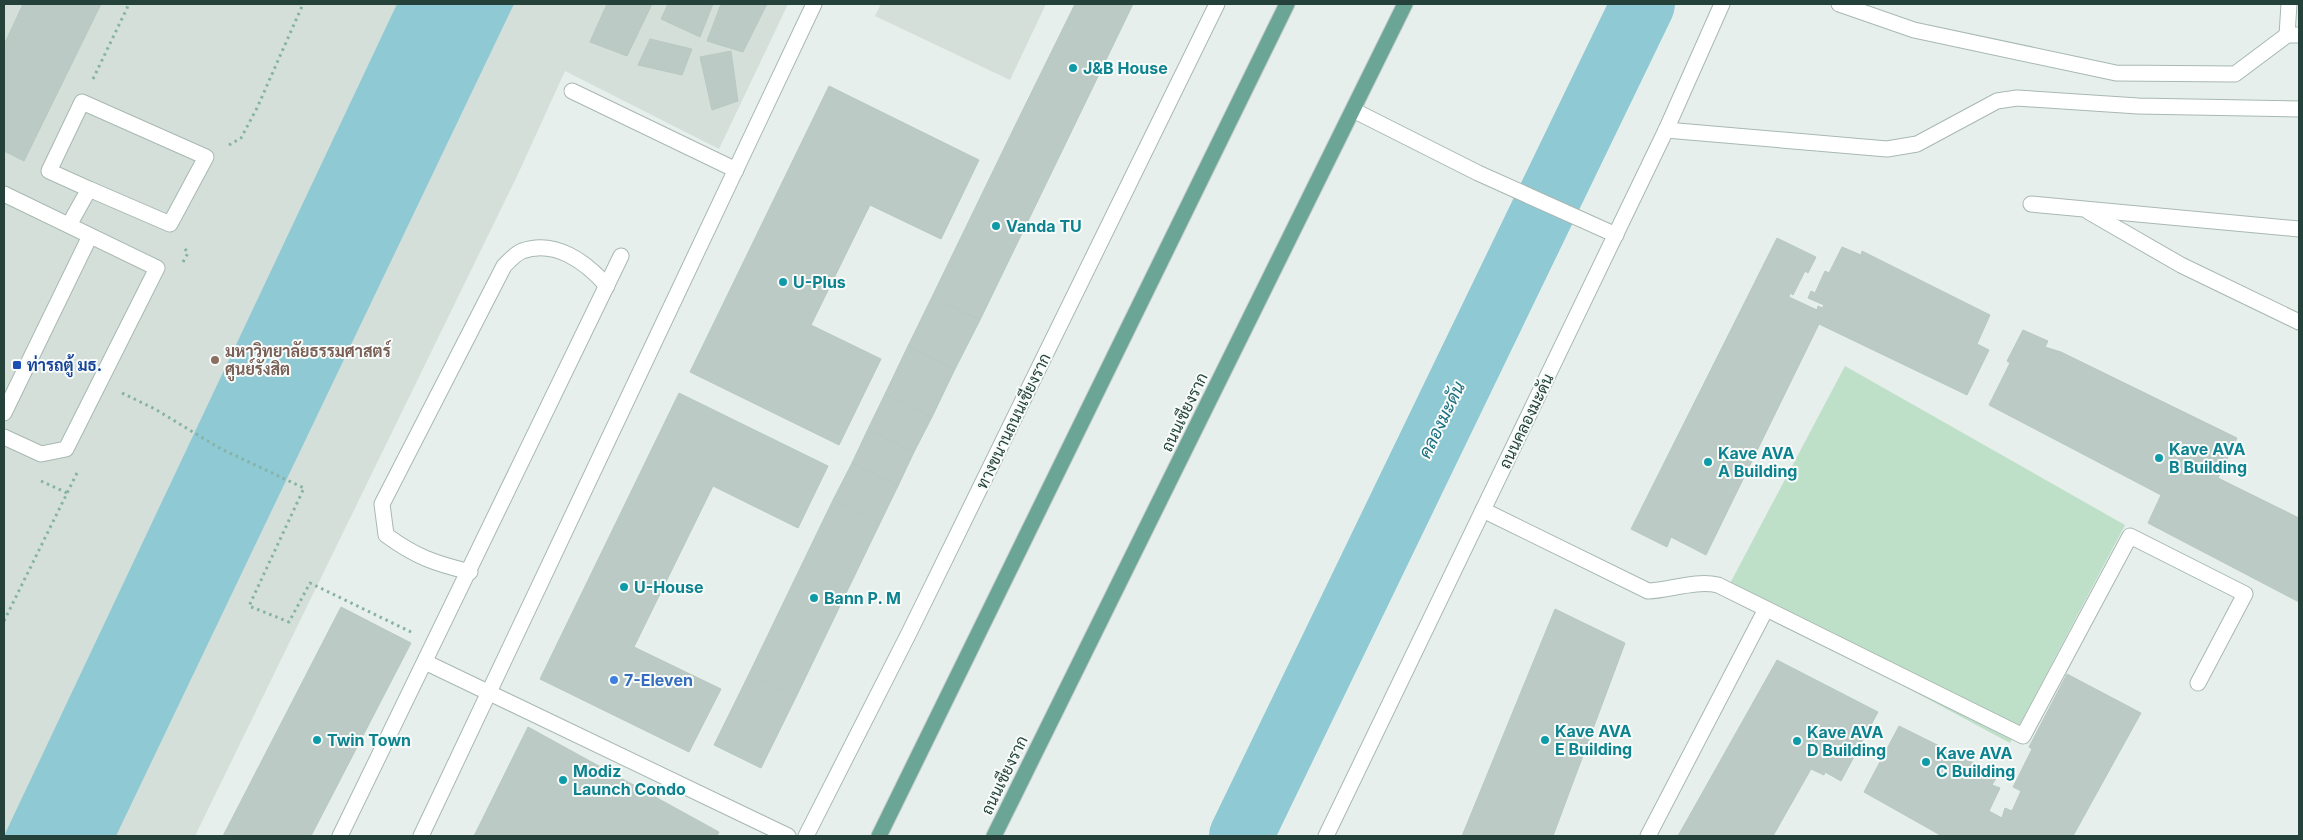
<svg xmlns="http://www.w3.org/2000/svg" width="2303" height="840" font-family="Inter,Sarabun,sans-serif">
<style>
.built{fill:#d4dfda}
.green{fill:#bfe0c8}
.water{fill:#8ec9d4}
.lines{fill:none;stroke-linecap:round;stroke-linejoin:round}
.river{stroke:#8ec9d4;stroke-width:64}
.building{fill:#bbcac4;stroke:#b8c9c2}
.minor-casing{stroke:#a8b8b2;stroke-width:17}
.major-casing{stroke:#c2cac8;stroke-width:17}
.path{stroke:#86b3a5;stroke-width:3;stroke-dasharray:2.5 4;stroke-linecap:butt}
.minor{stroke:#fff;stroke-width:15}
.major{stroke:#6aa596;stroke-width:15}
.culture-dot{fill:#0f9aa8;stroke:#f7fbf9;stroke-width:2}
.education-dot{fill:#8d6e63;stroke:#f7fbf9;stroke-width:2}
.transit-dot{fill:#1a4fb4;stroke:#f7fbf9;stroke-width:2}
.shop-dot{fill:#3f7fe0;stroke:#f7fbf9;stroke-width:2}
.labels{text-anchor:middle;stroke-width:4;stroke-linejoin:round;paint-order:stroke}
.culture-label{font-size:16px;font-weight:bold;fill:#0d838f;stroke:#f7fbf9;text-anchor:start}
.education-label{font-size:16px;font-weight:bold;fill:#785e54;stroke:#f7fbf9;text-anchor:start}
.transit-label{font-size:16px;font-weight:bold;fill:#164399;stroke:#f7fbf9;text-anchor:start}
.street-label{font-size:16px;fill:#24423a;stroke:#f7fbf9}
.shop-label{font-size:16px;font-weight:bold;fill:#366cbe;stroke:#f7fbf9;text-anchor:start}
.water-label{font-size:18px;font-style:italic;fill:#1c6f80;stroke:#f7fbf9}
</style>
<rect width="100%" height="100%" fill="#e6efeb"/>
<g class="built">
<path d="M4,4H788L719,149L565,71L518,174L195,836H4Z"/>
<path d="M881,4H1046L1010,80L875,16Z"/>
</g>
<path class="green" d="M1845,366L2125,525L2010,743L1726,591Z"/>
<path class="water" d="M397,4H514L116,836H4Z"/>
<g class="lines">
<path class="river" d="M1241,836L1643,4"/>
</g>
<g class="building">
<path d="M23,4H101L24,161L4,151V45Z"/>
<path d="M607,4H652L627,56L590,42Z"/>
<path d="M668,4H713L700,37L661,19Z"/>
<path d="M721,4H767L743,52L707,41Z"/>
<path d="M1075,4H1133L1060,155L1012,132Z"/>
<path d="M650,39L692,49L682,75L638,65Z"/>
<path d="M731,51L738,101L712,110L700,57Z"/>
<path d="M829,86L979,160L941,239L870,205L811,325L881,359L839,445L690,372Z"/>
<path d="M1012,132L1060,155L980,320L932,297Z"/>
<path d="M1777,238L1816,257L1808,273L1805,271L1793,295L1790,293L1789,297L1817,310L1818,306L1822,308L1824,305L1808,298L1811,291L1815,293L1825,271L1829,273L1842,247L1861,255L1862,251L1990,315L1977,344L1989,350L1967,395L1819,324L1706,555L1671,537L1667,547L1631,529Z"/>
<path d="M932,297L980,320L955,369L908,346Z"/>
<path d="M2023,330L2048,341L2045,347L2061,352L2237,438L2218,478L2299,518V602L2148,523L2161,495L1989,405L2010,363L2007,361Z"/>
<path d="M908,346L955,369L932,417L885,394Z"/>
<path d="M679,393L828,466L798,528L713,486L634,647L721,689L689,752L540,679Z"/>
<path d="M885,394L932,417L914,452L868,429Z"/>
<path d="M868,429L914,452L898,486L852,463Z"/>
<path d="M852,463L898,486L880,523L833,500Z"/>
<path d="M833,500L880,523L796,697L749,674Z"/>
<path d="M341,607L411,643L311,836H223Z"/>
<path d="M1555,609L1625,643L1553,836H1462Z"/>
<path d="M1777,660L1878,712L1841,781L1825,772L1824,775L1811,769L1773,836H1678Z"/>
<path d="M749,674L796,697L761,768L714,745Z"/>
<path d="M2067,674L2141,713L2073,836H1942L1864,792L1899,726L1998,775L1992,785L2000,788L1989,811L2002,818L2005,808L2012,811L2021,791L2013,787L2032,749L2029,747Z"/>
<path d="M528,727L719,832L717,836H474Z"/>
</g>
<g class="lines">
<defs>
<g id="minor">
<path d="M1839,4L1914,30L2116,73L2235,74L2287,35H2299"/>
<path d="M2287,35L2289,4"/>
<path d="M572,91L736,170"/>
<path d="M1353,110L1478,173L1616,235"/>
<path d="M1666,130L1887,149L1917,144L1997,101L2017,98L2138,106L2299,109"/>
<path d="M4,194L157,268L66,449L41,454L4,437"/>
<path d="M2031,204L2299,229"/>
<path d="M2089,212L2181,265L2299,322"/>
<path d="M69,225L89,189L49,171L82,102L206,157L170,224L89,189"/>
<path d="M4,413L90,236"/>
<path d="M1483,510L1648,591C1671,590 1695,580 1718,585L2023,736L2130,536L2245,594L2198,683"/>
<path d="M470,572C434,563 416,557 386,535L382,504L504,266C509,261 515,254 522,251C555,239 586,262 607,286"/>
<path d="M425,662L788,836"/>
<path d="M340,836L621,256"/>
<path d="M421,836L814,4"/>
<path d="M806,836L909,633L1217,4"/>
<path d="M1326,836L1666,130L1722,4"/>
<path d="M1648,836L1766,609"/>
</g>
<g id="major">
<path d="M879,836L1287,4"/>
<path d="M994,836L1405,4"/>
</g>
</defs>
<use href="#minor" class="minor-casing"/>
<use href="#major" class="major-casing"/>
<g class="path">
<path d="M93,79L129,4"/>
<path d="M229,145L241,138L257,108L303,4"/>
<path d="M183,262L188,253L183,246"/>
<path d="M122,393L155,409L221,449L304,488L249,606L289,622L310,583L411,632"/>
<path d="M41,481L67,493"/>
<path d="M4,621L77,473"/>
</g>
<use href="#minor" class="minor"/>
<use href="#major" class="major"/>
</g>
<g class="culture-dot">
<circle cx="1073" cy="68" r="5"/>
<circle cx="996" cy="226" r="5"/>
<circle cx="783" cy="282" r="5"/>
<circle cx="2159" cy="458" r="5"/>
<circle cx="1708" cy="462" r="5"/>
<circle cx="624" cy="587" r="5"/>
<circle cx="814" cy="598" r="5"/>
<circle cx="317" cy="740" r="5"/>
<circle cx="1545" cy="740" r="5"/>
<circle cx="1797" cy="741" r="5"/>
<circle cx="1926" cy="762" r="5"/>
<circle cx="563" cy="780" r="5"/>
</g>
<circle class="education-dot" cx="215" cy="360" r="5"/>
<rect class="transit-dot" x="12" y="360" width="10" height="10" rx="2.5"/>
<circle class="shop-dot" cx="614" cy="680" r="5"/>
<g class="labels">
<g class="culture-label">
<text x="1083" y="74">J&amp;B House</text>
<text x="1006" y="232">Vanda TU</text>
<text x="793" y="288">U-Plus</text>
<text x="2169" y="455">Kave AVA<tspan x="2169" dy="18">B Building</tspan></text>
<text x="1718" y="459">Kave AVA<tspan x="1718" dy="18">A Building</tspan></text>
<text x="634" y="593">U-House</text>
<text x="824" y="604">Bann P. M</text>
<text x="1555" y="737">Kave AVA<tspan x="1555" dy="18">E Building</tspan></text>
<text x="1807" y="738">Kave AVA<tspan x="1807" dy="18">D Building</tspan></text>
<text x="327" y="746">Twin Town</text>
<text x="1936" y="759">Kave AVA<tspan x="1936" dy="18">C Building</tspan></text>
<text x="573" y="777">Modiz<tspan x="573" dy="18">Launch Condo</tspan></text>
</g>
<g class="education-label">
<text x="225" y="357">มหาวิทยาลัยธรรมศาสตร์<tspan x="225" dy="18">ศูนย์รังสิต</tspan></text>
</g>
<g class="transit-label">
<text x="27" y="371">ท่ารถตู้ มธ.</text>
</g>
<g class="street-label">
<text transform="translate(1184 412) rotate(-64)" y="6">ถนนเชียงราก</text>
<text transform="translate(1013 421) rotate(-64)" y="6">ทางขนานถนนเชียงราก</text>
<text transform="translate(1526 421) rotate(-64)" y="6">ถนนคลองมะดัน</text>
<text transform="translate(1004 775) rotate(-64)" y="6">ถนนเชียงราก</text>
</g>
<g class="shop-label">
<text x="624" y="686">7-Eleven</text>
</g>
<g class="water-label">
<text transform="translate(1442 420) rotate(-64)" y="6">คลองมะดัน</text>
</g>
</g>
<rect width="2303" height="840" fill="none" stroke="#24423a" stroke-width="10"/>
</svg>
